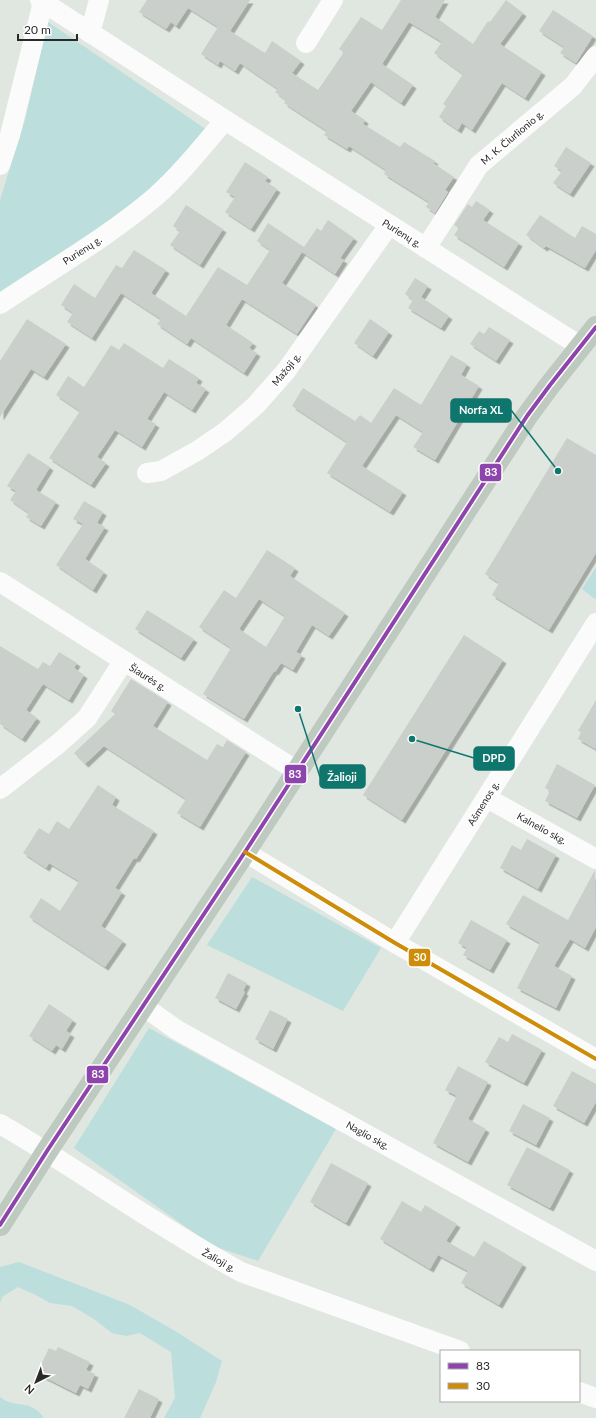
<svg xmlns="http://www.w3.org/2000/svg" width="596" height="1418" font-family="Lato,sans-serif">
<style>
.green{fill:#bcdedd}
.building{fill:#cbcfcb;fill-rule:evenodd;filter:url(#shadow)}
.lines{fill:none;stroke-linecap:round;stroke-linejoin:round}
.street{stroke:#fafbfa;stroke-width:20}
.primary{stroke:#becabf;stroke-width:22}
.bus-1-casing{stroke:#fff;stroke-width:7}
.bus-2-casing{stroke:#fff;stroke-width:7}
.bus-1{stroke:#8e44ad;stroke-width:4}
.bus-2{stroke:#ce8d08;stroke-width:4}
.labels{text-anchor:middle;stroke-width:4;stroke-linejoin:round;paint-order:stroke}
.street-label{font-size:10px;fill:#292929;stroke:#fff}
.leader{fill:none;stroke:#0f766e;stroke-width:1.5}
.callout-dot{fill:#0f766e;stroke:#fff;stroke-width:1.5}
.callout{fill:#0f766e;stroke:#0f766e;stroke-width:1.5}
.callout-label{font-size:11px;text-anchor:middle;font-weight:bold;fill:#fff}
.line-badge{stroke:#fff;stroke-width:1.5}
.badge-label{font-size:11px;text-anchor:middle;font-weight:bold;fill:#fff}
</style>
<defs>
<filter id="shadow"><feDropShadow dx="3.5" dy="3.5" stdDeviation="0" flood-color="#0004"/></filter>
</defs>
<rect width="100%" height="100%" fill="#e0e6e0"/>
<g class="green">
<path d="M48,22L207,130L160,183L96,234L0,292V200L25,120Z"/>
<path d="M596,567V597L595,599L582,589Z"/>
<path d="M252,877L381,948L343,1011L207,945Z"/>
<path d="M149,1028L336,1129L258,1261L213,1246L74,1148Z"/>
<path d="M19,1262L130,1305L175,1331L222,1361L216,1382L200,1418H164L175,1398L171,1352L140,1333L126,1336L112,1333L94,1319L72,1306L50,1303L36,1295L18,1287L2,1297L0,1303V1267Z"/>
<path d="M0,1397C16,1410 29,1397 44,1418H0Z"/>
</g>
<g class="building">
<path d="M147,0H250L230,31L265,53L272,41L301,61L292,73L318,90L344,52L339,49L361,17L382,30L401,0H445L435,17L473,44L488,21L490,22L506,0L523,13L500,44L542,72L525,98L502,83L472,130L462,123L458,130L439,117L446,106L443,104L463,74L434,53L442,42L409,22L382,64L413,85L401,103L371,82L351,111L365,120L363,124L400,147L404,142L435,161L433,163L454,177L445,190L448,192L435,213L426,207L429,202L384,174L386,170L349,146L347,149L324,135L327,131L284,103L286,100L275,92L278,89L240,63L235,71L220,61L218,65L201,54L218,27L188,8L176,26L171,22L166,29L139,12Z"/>
<path d="M553,10L593,36L576,63L560,53L564,47L539,31Z"/>
<path d="M566,147L591,163L570,194L553,183L562,171L554,166Z"/>
<path d="M245,162L268,177L265,181L277,189L251,229L225,212L235,197L226,192Z"/>
<path d="M476,201L490,210L483,220L519,243L504,267L454,235L459,228L454,225L468,204L472,207Z"/>
<path d="M186,205L223,229L200,265L170,245L180,231L173,226Z"/>
<path d="M540,215L575,238L582,226L596,234V250L585,268L546,246L544,248L526,235Z"/>
<path d="M328,220L354,238L340,258L344,260L335,274L302,252L282,283L316,305L297,334L242,299L226,325L253,343L249,348L257,353L244,373L191,338L187,344L157,324L161,319L121,293L92,338L67,322L73,313L61,305L74,284L95,298L116,265L122,268L134,250L166,270L151,293L186,316L218,267L247,285L270,250L257,241L268,223L304,247L317,228L321,231Z"/>
<path d="M415,278L428,286L421,297L449,316L441,328L408,308L413,300L405,294Z"/>
<path d="M27,319L66,344L44,377L31,369L0,417V361Z"/>
<path d="M370,319L389,332L373,356L354,343Z"/>
<path d="M489,327L510,340L496,361L470,344L479,331L484,334Z"/>
<path d="M124,343L163,368L169,359L199,378L196,383L206,389L192,410L164,392L147,419L156,424L142,447L115,430L97,457L106,463L91,485L49,458L80,411L56,395L68,376L84,387L111,345L119,350Z"/>
<path d="M451,355L467,364L461,375L479,386L435,460L413,447L423,432L396,415L362,466L403,492L390,512L327,473L347,442L292,406L303,388L355,421L360,415L371,423L394,388L421,405Z"/>
<path d="M567,438L596,455V553L549,630L492,595L499,583L485,574Z"/>
<path d="M28,453L50,467L36,490L56,502L41,526L26,517L29,513L10,500L16,491L7,486Z"/>
<path d="M84,501L103,512L97,523L105,527L85,559L104,572L93,590L56,565L83,524L73,519Z"/>
<path d="M267,550L295,568L290,576L345,613L329,636L312,625L296,652L302,655L293,670L281,663L275,672L274,671L244,719L203,694L231,648L199,627L224,590L236,598ZM259,599L285,616L266,647L239,629Z"/>
<path d="M147,610L194,639L181,658L135,629Z"/>
<path d="M464,635L503,660L402,820L363,795Z"/>
<path d="M0,646L38,669L43,662L50,666L59,652L77,663L74,668L84,675L69,700L43,684L26,710L37,718L22,739L0,724Z"/>
<path d="M131,679L168,702L153,726L207,760L217,744L223,747L227,740L246,752L200,827L177,813L186,799L104,746L85,764L74,753L115,714L111,711Z"/>
<path d="M596,700V749L578,739L581,732L578,731Z"/>
<path d="M557,764L595,785L577,818L545,801L550,791L545,788Z"/>
<path d="M98,785L116,797L112,805L154,831L136,859L134,858L115,888L122,892L101,926L123,941L105,967L29,917L41,898L60,911L79,881L49,863L46,868L23,853L39,828L49,834L57,821L69,829Z"/>
<path d="M527,839L556,855L538,889L500,868L512,845L521,850Z"/>
<path d="M595,870L596,927L585,948L570,939L554,966L572,976L556,1008L517,988L540,943L506,924L523,895L568,920Z"/>
<path d="M471,920L507,940L490,970L463,955L467,948L458,943Z"/>
<path d="M228,973L247,983L243,991L245,992L236,1009L215,998Z"/>
<path d="M49,1004L73,1020L66,1031L71,1034L62,1049L56,1045L52,1051L29,1036Z"/>
<path d="M270,1010L288,1019L273,1049L255,1039Z"/>
<path d="M512,1034L542,1050L524,1083L485,1062L499,1037L508,1042Z"/>
<path d="M458,1066L488,1082L468,1119L486,1129L468,1162L433,1143L457,1096L445,1090Z"/>
<path d="M572,1071L596,1084V1102L584,1123L553,1106Z"/>
<path d="M523,1104L550,1118L536,1145L509,1131Z"/>
<path d="M527,1147L570,1170L550,1208L507,1185Z"/>
<path d="M331,1163L368,1183L346,1223L310,1202Z"/>
<path d="M402,1201L421,1212L425,1205L457,1224L446,1241L474,1257L484,1241L523,1264L499,1305L461,1283L468,1271L438,1255L430,1269L380,1239Z"/>
<path d="M58,1347L90,1362L86,1370L95,1374L88,1389L80,1385L76,1393L42,1376L46,1370L40,1367L49,1348L56,1351Z"/>
<path d="M139,1389L159,1399L150,1418H124Z"/>
</g>
<g class="lines">
<g class="street">
<path d="M40,0L225,120L580,346"/>
<path d="M90,33L99,0"/>
<path d="M306,43L333,0"/>
<path d="M0,165L10,135L43,2"/>
<path d="M426,248L479,165L573,86L596,56"/>
<path d="M0,304C52,269 108,237 155,197C181,174 203,146 225,120"/>
<path d="M147,473L161,471L197,451L225,432L255,406L286,371L389,225"/>
<path d="M0,582L297,771"/>
<path d="M0,789L58,744L87,718L123,662"/>
<path d="M487,798L596,859"/>
<path d="M245,852L395,943L596,1059"/>
<path d="M395,943L596,623"/>
<path d="M143,1006L177,1030L596,1261"/>
<path d="M0,1124C81,1171 158,1227 241,1272L460,1351"/>
<path d="M579,1392L596,1398"/>
</g>
<path class="primary" d="M0,1225L47,1151L245,852L527,416L550,385L596,327"/>
<defs>
<path id="bus-1" d="M0,1225L47,1151L245,852L527,416L550,385L596,327"/>
<path id="bus-2" d="M245,852L395,943L596,1059"/>
</defs>
<use href="#bus-1" class="bus-1-casing"/>
<use href="#bus-2" class="bus-2-casing"/>
<use href="#bus-1" class="bus-1"/>
<use href="#bus-2" class="bus-2"/>
</g>
<g class="labels">
<g class="street-label">
<text transform="translate(512 137) rotate(-40)" y="4">M. K. Čiurlionio g.</text>
<text transform="translate(402 233) rotate(32)" y="4">Purienų g.</text>
<text transform="translate(82 250) rotate(-33)" y="4">Purienų g.</text>
<text transform="translate(286 369) rotate(-51)" y="4">Mažoji g.</text>
<text transform="translate(148 677) rotate(32)" y="4">Šiaurės g.</text>
<text transform="translate(483 803) rotate(-58)" y="4">Ašmenos g.</text>
<text transform="translate(542 828) rotate(29)" y="4">Kalnelio skg.</text>
<text transform="translate(368 1135) rotate(29)" y="4">Naglio skg.</text>
<text transform="translate(219 1260) rotate(30)" y="4">Žalioji g.</text>
</g>
</g>
<path class="leader" d="M558 471L511 410M412 739L474 758M298 709L320 777"/>
<g class="callout-dot">
<circle cx="558" cy="471" r="4"/>
<circle cx="412" cy="739" r="4"/>
<circle cx="298" cy="709" r="4"/>
</g>
<g class="callout">
<rect x="451" y="399" width="60" height="23" rx="4"/>
<rect x="474" y="747" width="40" height="23" rx="4"/>
<rect x="320" y="765" width="45" height="23" rx="4"/>
</g>
<g class="callout-label">
<text x="481" y="414">Norfa XL</text>
<text x="494" y="762">DPD</text>
<text x="342" y="781">Žalioji</text>
</g>
<g class="line-badge">
<rect x="479" y="463" width="23" height="19" rx="4" fill="#8e44ad"/>
<rect x="284" y="764" width="23" height="20" rx="4" fill="#8e44ad"/>
<rect x="408" y="948" width="23" height="19" rx="4" fill="#ce8d08"/>
<rect x="86" y="1065" width="23" height="19" rx="4" fill="#8e44ad"/>
</g>
<g class="badge-label">
<text x="491" y="476">83</text>
<text x="295" y="778">83</text>
<text x="420" y="961">30</text>
<text x="98" y="1078">83</text>
</g>
<rect x="440" y="1350" width="140" height="52" fill="#ffffff" stroke="#a9a9a9"/>
<rect x="448" y="1363" width="20" height="6" fill="#8e44ad" stroke="#a9a9a9"/>
<text x="476" y="1370" font-size="12" fill="#292929">83</text>
<rect x="448" y="1383" width="20" height="6" fill="#ce8d08" stroke="#a9a9a9"/>
<text x="476" y="1390" font-size="12" fill="#292929">30</text>
<g transform="translate(36 1382) rotate(222)" stroke="#ffffff" stroke-width="3" paint-order="stroke">
<path d="M0-3L7 15L0 10L-7 15Z" fill="#292929"/>
<text y="-6" font-size="11" font-weight="bold" text-anchor="middle" fill="#292929">N</text>
</g>
<path d="M18 34v6h59v-6" fill="none" stroke="#292929" stroke-width="2"/>
<text x="24" y="34" font-size="12" fill="#292929" stroke="#ffffff" stroke-width="3" paint-order="stroke">20 m</text>
</svg>
